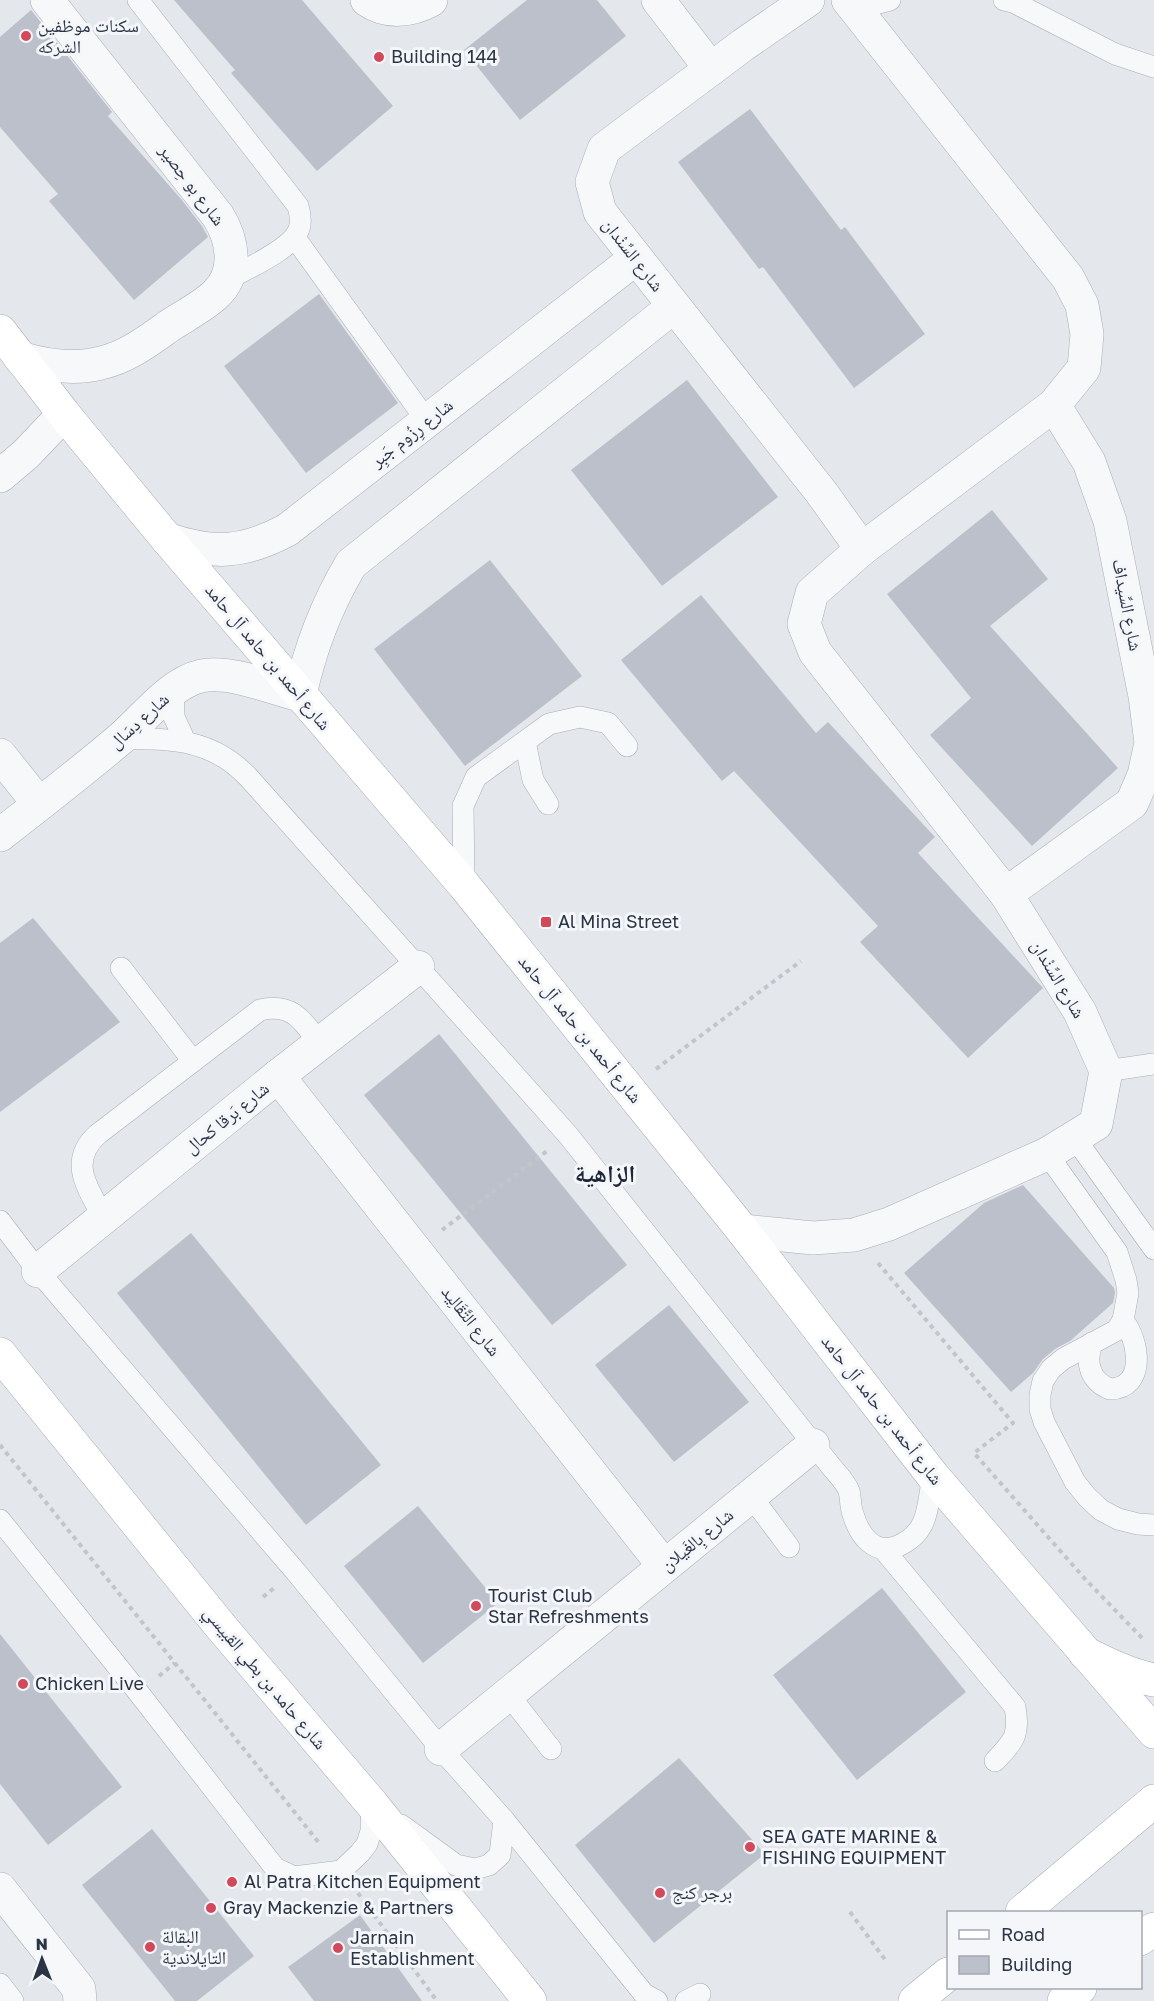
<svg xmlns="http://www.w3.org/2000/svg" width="1154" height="2001" font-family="'Golos Text','Noto Naskh Arabic',sans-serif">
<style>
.building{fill:#bbc0ca}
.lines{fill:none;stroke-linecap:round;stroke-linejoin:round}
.lane-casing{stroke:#a9aeb7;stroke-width:22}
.street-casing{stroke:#a9aeb7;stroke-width:34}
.secondary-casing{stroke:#a9aeb7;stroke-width:34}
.primary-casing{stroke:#a3abb8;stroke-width:34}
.path{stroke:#c2c5cb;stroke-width:4;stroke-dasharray:4.5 4.5;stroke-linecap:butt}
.lane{stroke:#f7f8fa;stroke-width:21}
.street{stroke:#f7f8fa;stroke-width:33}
.secondary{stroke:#fff;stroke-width:33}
.primary{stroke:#fff;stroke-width:33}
.poi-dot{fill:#d1495b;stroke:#f4f6f9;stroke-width:2}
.labels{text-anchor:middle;stroke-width:6;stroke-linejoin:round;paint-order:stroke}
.poi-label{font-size:18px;fill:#2b3445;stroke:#f4f6f9;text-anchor:start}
.street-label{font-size:18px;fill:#2b3445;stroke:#f4f6f9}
.district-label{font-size:24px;font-weight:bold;fill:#1d2536;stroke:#f4f6f9}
</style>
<rect width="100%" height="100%" fill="#e4e7ec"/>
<g class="building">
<path d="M174,0H302L393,106L317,171L231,73L235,70Z"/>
<path d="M527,0H597L626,36L520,120L464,50Z"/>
<path d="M31,10L112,112L108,116L181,199L202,226L208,237L134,300L49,201L58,194L0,127V37Z"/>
<path d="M750,109L841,230L845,227L925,334L854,388L763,267L759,269L678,162Z"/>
<path d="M319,294L398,403L306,473L224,366Z"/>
<path d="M687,380L778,497L662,586L571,470Z"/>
<path d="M992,510L1048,579L990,626L1118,768L1032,846L930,735L971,698L887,594Z"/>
<path d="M490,560L582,676L465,766L374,649Z"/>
<path d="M701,595L816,733L828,722L935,837L918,853L1043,988L968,1058L860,942L878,926L734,771L722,781L621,660Z"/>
<path d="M33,918L120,1022L0,1112V943Z"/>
<path d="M439,1034L627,1265L552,1325L364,1095Z"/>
<path d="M1023,1185L1114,1288L1115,1293L1113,1303L1070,1341L1055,1349L1043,1359L1033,1373L1011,1392L904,1273L984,1203Z"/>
<path d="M191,1233L381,1465L306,1525L117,1293Z"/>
<path d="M669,1305L749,1402L674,1462L595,1365Z"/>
<path d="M418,1506L498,1603L423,1663L344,1566Z"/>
<path d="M882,1588L966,1692L857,1780L773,1675Z"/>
<path d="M0,1634L122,1787L48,1845L0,1784Z"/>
<path d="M679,1758L765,1854L654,1943L575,1845Z"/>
<path d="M152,1829L254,1956L197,2001H175L82,1885Z"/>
<path d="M360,1915L422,2001H314L288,1967Z"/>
</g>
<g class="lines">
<defs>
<g id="lane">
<path d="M138,0L298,206C300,213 302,221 299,229C293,249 244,270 226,280"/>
<path d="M1004,0L1013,2L1115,54L1154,67"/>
<path d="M855,9L890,0"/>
<path d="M295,238L427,421"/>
<path d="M173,691L174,717L185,741"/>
<path d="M121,739C171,738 213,739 249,778L568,1135L830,1465C836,1473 846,1482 849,1491C851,1498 850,1507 853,1514C859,1535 874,1556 898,1546C930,1532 927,1506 933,1476"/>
<path d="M525,742L533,780L548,804"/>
<path d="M464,885L463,806L476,777L549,724L580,717L608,723L627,746"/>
<path d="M121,968L193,1061"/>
<path d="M1106,1071L1154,1064"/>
<path d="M1074,1137L1154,1249"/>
<path d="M1047,1154L1117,1252L1126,1280L1128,1293L1123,1320L1117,1330L1063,1359L1051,1369L1043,1381L1040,1395V1409L1044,1422L1075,1482L1087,1497L1101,1510L1118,1519L1138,1524L1154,1525"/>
<path d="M104,1218C88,1189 67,1161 98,1134L260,1010C292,1002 303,1021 320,1044"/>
<path d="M0,1221L38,1271L296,1572L441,1749L504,1820L644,1994L657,2001"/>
<path d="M1092,1343C1085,1363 1090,1381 1110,1389C1147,1388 1139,1340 1123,1320"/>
<path d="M751,1496L789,1547"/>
<path d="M0,1520L138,1692L275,1868L294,1877L341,1871L360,1853L367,1844L371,1831L372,1804"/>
<path d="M884,1550L1015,1707C1020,1735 1014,1741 995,1761"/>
<path d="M508,1694L551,1749"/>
<path d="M401,1825L456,1865L475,1869L489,1865L500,1855L504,1820"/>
<path d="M0,1984L13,2001"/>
<path d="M686,2001L700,1994"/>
</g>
<g id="street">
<path d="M367,0C387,14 411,11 431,0"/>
<path d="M658,0L711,69"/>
<path d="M808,0L743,45L604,149L592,182L600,212L821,492L862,549"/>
<path d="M20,358C47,366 74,370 101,363C127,357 148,341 169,326C184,316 202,307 215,295C239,273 233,240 218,216L47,0"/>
<path d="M0,476L26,454L64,414"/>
<path d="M167,539C214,555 244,553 287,530L636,258"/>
<path d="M0,755L39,804"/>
<path d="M0,835C40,804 80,773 119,740C143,720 170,683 201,676C230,670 272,688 300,695C310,648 326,606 351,564L673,307"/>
<path d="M1006,894L1132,803L1144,775L1151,743L1145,696L1110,521L1089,462L1054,405"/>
<path d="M278,1076L664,1566"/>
<path d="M743,1231L813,1238L854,1235L889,1224L1047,1154L1096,1124L1106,1071L1080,1012L1006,894L815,652L804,624L812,593L862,549L1054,405L1084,368L1087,334L1082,305L1068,278L848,0"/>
<path d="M38,1271L278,1076L418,967"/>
<path d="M441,1749L813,1445"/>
<path d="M0,1889L79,1989L80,2001"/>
</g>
<g id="secondary">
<path d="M0,331L64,414L167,539L464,885L743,1231L933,1476L1154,1732"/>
<path d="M0,1354L222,1628L372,1804L530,2001"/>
</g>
<g id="primary">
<path d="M1085,1653C1107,1664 1129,1675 1154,1680"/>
<path d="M1022,1912L1154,1801"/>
<path d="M1140,1939L1154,1929"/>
<path d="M915,2001L948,1974"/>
<path d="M1064,2001L1080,1988"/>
</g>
</defs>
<use href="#lane" class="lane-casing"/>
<use href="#street" class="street-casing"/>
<use href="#secondary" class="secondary-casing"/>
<use href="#primary" class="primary-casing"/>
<g class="path">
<path d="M656,1069L801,961"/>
<path d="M442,1230L547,1151"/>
<path d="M878,1263L1013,1423L974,1453L1086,1580L1144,1640"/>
<path d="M0,1445L320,1844"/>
<path d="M263,1597L274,1588"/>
<path d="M159,1676L175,1663"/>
<path d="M358,1893L437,2001"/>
<path d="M850,1912L886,1961"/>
</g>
<use href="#lane" class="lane"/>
<use href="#street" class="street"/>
<use href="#secondary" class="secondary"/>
<use href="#primary" class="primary"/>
</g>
<g class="poi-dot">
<circle cx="26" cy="36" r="6"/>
<circle cx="379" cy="57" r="6"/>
<rect x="540" y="916" width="12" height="12" rx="3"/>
<circle cx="476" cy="1606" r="6"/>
<circle cx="23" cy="1684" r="6"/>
<circle cx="750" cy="1847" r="6"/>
<circle cx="232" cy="1882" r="6"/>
<circle cx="660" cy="1893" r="6"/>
<circle cx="211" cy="1908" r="6"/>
<circle cx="150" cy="1947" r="6"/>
<circle cx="338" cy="1948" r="6"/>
</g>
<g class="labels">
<g class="poi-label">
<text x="38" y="32">سكنات موظفين<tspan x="38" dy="21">الشركه</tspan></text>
<text x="391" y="63">Building 144</text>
<text x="558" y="928">Al Mina Street</text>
<text x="488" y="1602">Tourist Club<tspan x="488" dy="21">Star Refreshments</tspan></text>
<text x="35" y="1690">Chicken Live</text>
<text x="762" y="1843">SEA GATE MARINE &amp;<tspan x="762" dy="21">FISHING EQUIPMENT</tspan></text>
<text x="244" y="1888">Al Patra Kitchen Equipment</text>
<text x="672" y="1899">برجر كنج</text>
<text x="223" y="1914">Gray Mackenzie &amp; Partners</text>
<text x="162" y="1943">البقالة<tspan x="162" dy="21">التايلاندية</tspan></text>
<text x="350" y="1944">Jarnain<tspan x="350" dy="21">Establishment</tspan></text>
</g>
<g class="street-label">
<text transform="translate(192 185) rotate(53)" y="6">شارع بو حِصير</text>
<text transform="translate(633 255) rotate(52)" y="6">شارع السِّنْدان</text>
<text transform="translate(412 433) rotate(-38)" y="6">شارع رِزُوم جَبِر</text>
<text transform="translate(1127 605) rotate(79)" y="6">شارع السِّيداف</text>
<text transform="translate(268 657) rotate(50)" y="6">شارع أحمد بن حامد آل حامد</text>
<text transform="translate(139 721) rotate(-42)" y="6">شارع دِسَال</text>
<text transform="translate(1058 979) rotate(59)" y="6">شارع السِّنْدان</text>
<text transform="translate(580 1029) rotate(51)" y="6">شارع أحمد بن حامد آل حامد</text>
<text transform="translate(227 1118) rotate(-39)" y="6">شارع بَرقا كحال</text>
<text transform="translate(471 1321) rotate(52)" y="6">شارع التَّقَالِيد</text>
<text transform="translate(882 1410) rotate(52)" y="6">شارع أحمد بن حامد آل حامد</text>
<text transform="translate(697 1540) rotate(-39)" y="6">شارع بِالغَيلان</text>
<text transform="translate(265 1678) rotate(50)" y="6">شارع حامد بن بطي القبيسي</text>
</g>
<g class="district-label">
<text x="605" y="1182">الزاهية</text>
</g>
</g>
<rect x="947" y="1911" width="195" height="78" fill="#f4f6f9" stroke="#a4a8b1" stroke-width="1.5"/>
<rect x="959" y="1930" width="30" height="9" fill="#ffffff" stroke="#a4a8b1" stroke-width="1.5"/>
<text x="1001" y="1941" font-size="18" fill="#2b3445">Road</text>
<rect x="959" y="1956" width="30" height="18" fill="#bbc0ca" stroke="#a4a8b1" stroke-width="1.5"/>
<text x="1001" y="1971" font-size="18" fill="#2b3445">Building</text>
<g transform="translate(42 1959) rotate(359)" stroke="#f4f6f9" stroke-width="4.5" paint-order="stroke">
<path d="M0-4.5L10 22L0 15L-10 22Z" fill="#2b3445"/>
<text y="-9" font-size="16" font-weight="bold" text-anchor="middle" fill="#2b3445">N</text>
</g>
</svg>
